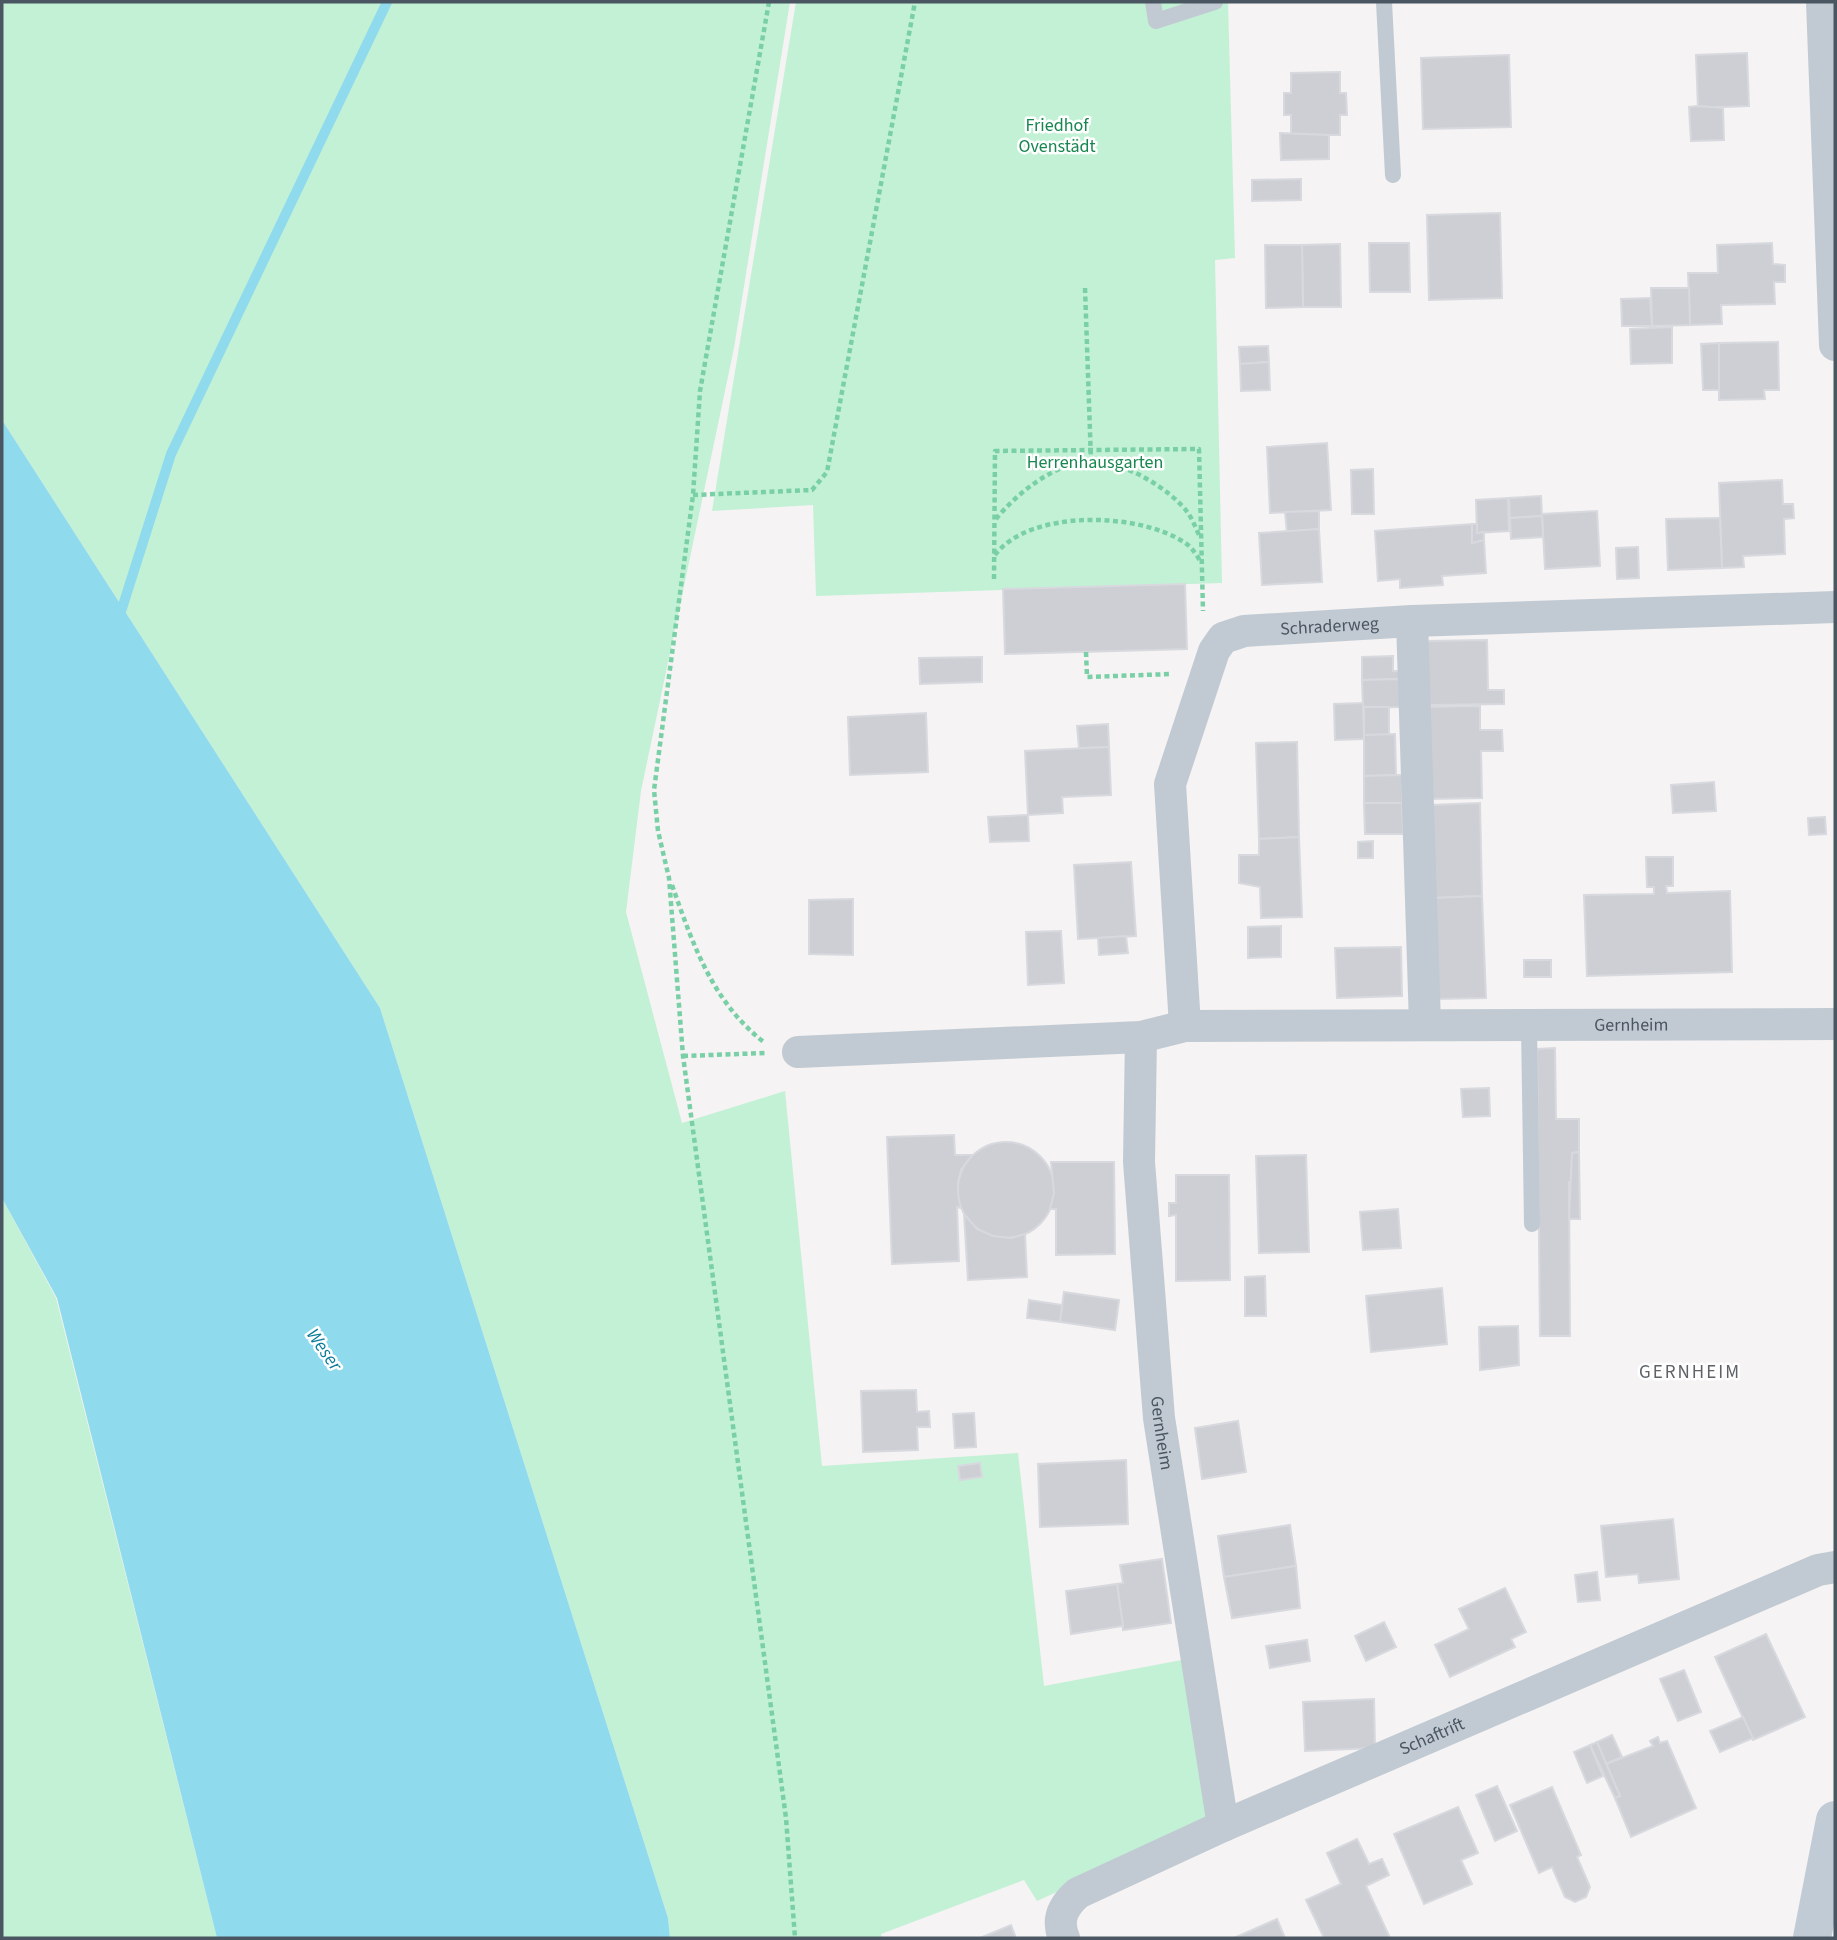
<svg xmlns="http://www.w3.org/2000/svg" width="1837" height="1940" font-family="'Source Sans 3',sans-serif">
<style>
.green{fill:#c3f1d5}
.water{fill:#90daee}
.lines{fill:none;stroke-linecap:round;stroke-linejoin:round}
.stream{stroke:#90daee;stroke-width:10}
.building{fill:#cdcfd5;stroke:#d7d9de;stroke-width:2}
.path{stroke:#7ad0a6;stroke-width:4.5;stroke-dasharray:5 3.5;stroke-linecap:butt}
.lane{stroke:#c1cad2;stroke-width:16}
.street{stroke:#c1cad2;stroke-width:32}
.secondary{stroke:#c1cbd6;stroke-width:38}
.labels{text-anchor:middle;stroke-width:5;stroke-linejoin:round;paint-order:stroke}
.park-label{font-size:18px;fill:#17864f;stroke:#fff}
.street-label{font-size:18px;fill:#4a5661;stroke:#fff}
.water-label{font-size:19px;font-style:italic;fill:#0c7c9b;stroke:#fff}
.neighbourhood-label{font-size:19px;letter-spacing:2px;fill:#5f6368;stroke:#fff}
</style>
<rect width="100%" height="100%" fill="#f5f3f3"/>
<g class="green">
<path d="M2,2H790L734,348L641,791L626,912L682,1123L785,1091L822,1466L1018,1453L1044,1686L1187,1659L1213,1821L1037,1901L1024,1880L881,1934L882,1938H670L668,1918L380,1008L2,420Z"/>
<path d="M796,2H1228L1235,258L1215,260L1222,583L816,596L813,505L712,511Z"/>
<path d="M2,1198L56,1298L217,1938H2Z"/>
</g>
<path class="water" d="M2,420L380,1008L668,1918L670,1938H217L57,1298L2,1198Z"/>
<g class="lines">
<path class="stream" d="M118,621L171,454L387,2"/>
</g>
<g class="building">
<path d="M1747,53L1749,106L1698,108L1696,55Z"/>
<path d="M1509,55L1511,127L1423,129L1421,58Z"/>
<path d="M1340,72V93H1346L1347,115H1340V135H1291V115H1284V93H1291V73Z"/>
<path d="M1698,106L1723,108L1724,140L1691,141L1689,107Z"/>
<path d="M1280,133L1329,135V159L1281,160Z"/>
<path d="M1301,179V200L1252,201V180Z"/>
<path d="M1500,213L1502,298L1429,300L1427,215Z"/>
<path d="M1369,243H1409L1410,292H1370Z"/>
<path d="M1772,243L1773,264L1785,265V282H1774L1775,304L1721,305L1722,324L1690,325L1688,273H1718L1717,245Z"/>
<path d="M1340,244L1341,307H1303L1302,245Z"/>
<path d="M1265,245H1302L1303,307L1266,308Z"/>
<path d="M1651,288H1689L1690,325L1652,326Z"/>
<path d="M1650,298L1652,326H1622L1621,299Z"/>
<path d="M1672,327V363L1631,364L1630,329Z"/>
<path d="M1778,342L1779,390H1764L1765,399L1719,400V343Z"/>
<path d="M1719,343V390H1703L1701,344Z"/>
<path d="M1268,346L1269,362L1240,364L1239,347Z"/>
<path d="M1269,362L1270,390L1241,391L1240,364Z"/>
<path d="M1327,443L1331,510L1270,513L1267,447Z"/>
<path d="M1373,469L1374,514H1352L1351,470Z"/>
<path d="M1782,480L1783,504H1793L1794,518L1784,519L1785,554L1743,556L1744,567L1722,568L1719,483Z"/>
<path d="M1541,496L1542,516L1510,518L1509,498Z"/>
<path d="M1508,498L1509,531L1477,533L1476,500Z"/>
<path d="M1319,511V529L1287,532L1285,512Z"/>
<path d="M1597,511L1600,566L1545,569L1542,514Z"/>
<path d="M1542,516L1543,537L1511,539L1510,518Z"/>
<path d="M1720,518L1722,568L1668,570L1666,519Z"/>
<path d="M1472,524V543L1484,540L1486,573L1442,576L1443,585L1400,588V579L1378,581L1375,531Z"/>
<path d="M1472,524H1477V533L1484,532V540L1472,543Z"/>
<path d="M1319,529L1322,582L1262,585L1259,533Z"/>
<path d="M1638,547L1639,578L1617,579L1616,548Z"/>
<path d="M1185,584L1187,649L1005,654L1003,589Z"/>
<path d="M1487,640L1488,690H1504V704L1428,705L1427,641Z"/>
<path d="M1393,656V671H1401V679L1362,680V657Z"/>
<path d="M982,657V682L920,684L919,658Z"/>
<path d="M1401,679V707L1363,708L1362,680Z"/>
<path d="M1363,703L1364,739L1335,740L1334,704Z"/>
<path d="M1480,706V730H1502L1503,751H1481L1482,798L1431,799L1429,707Z"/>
<rect x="1364" y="707" width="25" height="28"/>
<path d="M926,713L928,772L850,775L848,717Z"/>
<path d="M1108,724L1109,747L1079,748L1077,726Z"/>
<path d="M1395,734L1396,775L1364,776V735Z"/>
<path d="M1297,742L1299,837L1259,839L1256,743Z"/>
<path d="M1109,747L1111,795L1062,797L1063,813L1028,815L1025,751Z"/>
<path d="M1402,775V803H1364V776Z"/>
<path d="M1714,782L1716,811L1673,813L1671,785Z"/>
<path d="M1364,803H1402L1403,834H1365Z"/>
<path d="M1480,803L1482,896L1434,898L1431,805Z"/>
<path d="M1028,815L1029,841L990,842L988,817Z"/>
<path d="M1825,817L1826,834L1809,835L1808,818Z"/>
<path d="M1299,837L1302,917L1261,918L1260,887L1239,883V855H1259V839Z"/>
<path d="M1373,841V858H1358V842Z"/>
<path d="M1646,857H1673V886H1666L1667,893L1730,891L1732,972L1587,976L1584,895L1654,894V887H1647Z"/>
<path d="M1131,862L1136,936L1078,939L1074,865Z"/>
<path d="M1482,896L1486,998L1437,999L1434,898Z"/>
<path d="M853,899V955L809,954V900Z"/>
<path d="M1281,926V957L1248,958V927Z"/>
<path d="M1061,931L1064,983L1028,985L1026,932Z"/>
<path d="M1126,936L1128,953L1099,955L1098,938Z"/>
<path d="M1401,947L1402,996L1337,998L1335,948Z"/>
<rect x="1524" y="960" width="27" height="17"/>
<path d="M1555,1048L1556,1119H1579V1152L1572,1153V1182H1569L1570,1336H1540L1537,1049Z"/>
<path d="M1489,1088L1490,1116L1463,1117L1461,1089Z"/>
<path d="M954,1135L955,1155H972L961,1170L958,1183L961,1208L957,1207L959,1261L892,1264L887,1137Z"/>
<circle cx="1006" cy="1190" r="48"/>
<path d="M1579,1152L1580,1219H1569L1572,1153Z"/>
<path d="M1306,1155L1309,1252L1259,1253L1256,1156Z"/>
<path d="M1051,1162H1114L1115,1254L1056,1255V1209H1050L1054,1193Z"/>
<path d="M1176,1175H1229L1230,1280L1176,1281V1215L1169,1216V1203H1176Z"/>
<path d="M1398,1209L1401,1248L1363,1250L1360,1212Z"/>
<path d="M964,1214L977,1229L993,1236L1011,1238L1025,1234L1027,1277L968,1280Z"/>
<path d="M1265,1276L1266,1316H1245V1277Z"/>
<path d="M1442,1288L1447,1344L1371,1352L1366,1296Z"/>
<path d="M1064,1292L1119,1300L1115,1330L1060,1322Z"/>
<path d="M1029,1300L1062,1305L1060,1322L1027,1318Z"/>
<path d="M1518,1326L1519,1365L1480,1370L1479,1327Z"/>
<path d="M916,1390L917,1412L929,1411L930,1427H917L918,1450L863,1452L861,1391Z"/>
<path d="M974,1413L976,1447L955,1448L953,1414Z"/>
<path d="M1238,1421L1246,1472L1202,1479L1195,1428Z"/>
<path d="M1126,1460L1128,1524L1040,1527L1038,1464Z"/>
<path d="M980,1463L982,1477L960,1480L958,1466Z"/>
<path d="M1673,1519L1679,1579L1639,1583L1638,1574L1606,1577L1601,1526Z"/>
<path d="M1290,1525L1296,1566L1224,1577L1218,1536Z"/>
<path d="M1162,1559L1171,1623L1123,1630L1117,1584L1123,1583L1120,1565Z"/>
<path d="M1296,1566L1300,1608L1232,1618L1224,1577Z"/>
<path d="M1597,1572L1600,1600L1578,1602L1575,1575Z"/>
<path d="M1117,1584L1123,1626L1071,1634L1066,1591Z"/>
<path d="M1505,1588L1526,1632L1511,1639L1515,1647L1450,1677L1435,1645L1469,1629L1459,1609Z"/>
<path d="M1384,1622L1396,1647L1366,1661L1355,1636Z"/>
<path d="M1766,1634L1805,1717L1753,1740L1715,1657Z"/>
<path d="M1307,1640L1310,1661L1270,1668L1266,1646Z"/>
<path d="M1684,1670L1701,1712L1678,1721L1660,1679Z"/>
<path d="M1374,1699L1375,1748L1305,1751L1303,1702Z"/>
<path d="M1743,1717L1753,1738L1720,1752L1710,1731Z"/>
<path d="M1612,1735L1622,1757L1606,1764L1597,1742Z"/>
<path d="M1658,1737L1660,1743L1667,1741L1696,1808L1631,1837L1615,1798L1620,1796L1606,1764L1653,1746L1650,1741Z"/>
<path d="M1597,1742L1620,1796L1615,1798L1590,1745Z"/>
<path d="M1590,1745L1603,1776L1587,1783L1574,1752Z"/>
<path d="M1497,1786L1517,1831L1495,1841L1476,1795Z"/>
<path d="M1552,1787L1581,1855L1577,1857L1590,1887L1586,1897L1575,1902L1565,1897L1552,1867L1539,1873L1510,1805Z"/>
<path d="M1458,1807L1478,1853L1461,1860L1472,1884L1424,1904L1394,1834Z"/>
<path d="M1357,1839L1369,1864L1382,1859L1389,1875L1366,1886L1390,1938H1324L1306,1900L1341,1884L1327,1853Z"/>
<path d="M1277,1919L1285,1938H1234Z"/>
<path d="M1011,1925L1016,1938H980Z"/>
</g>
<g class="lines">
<g class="path">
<path d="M769,2L700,391L693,495L654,790L658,831L669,878L683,1056L786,1818L795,1938"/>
<path d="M1085,288L1091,461"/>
<path d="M693,495L812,490L827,472L915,2"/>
<path d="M996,519C1017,493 1055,463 1090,461C1121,460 1170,488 1188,513C1193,520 1196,529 1200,537"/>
<path d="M995,555C1030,508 1144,512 1188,545C1193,549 1197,556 1201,562"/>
<path d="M994,579L995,451L1199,449L1203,611"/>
<path d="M1086,652L1087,677L1171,674"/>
<path d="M672,885C693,945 713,1003 765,1043"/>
<path d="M683,1056L766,1053"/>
</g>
<g class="lane">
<path d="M1153,2L1156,21L1215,2"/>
<path d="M1384,2L1393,175"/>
<path d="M1529,1025L1532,1224"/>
</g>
<g class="street">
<path d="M1822,2L1835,345"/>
<path d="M1412,621L1425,1024"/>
<path id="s1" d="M1185,1026L1170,784L1214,651L1223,638L1244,631L1412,621L1835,607"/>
<path id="s2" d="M1141,1037L1139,1162L1159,1418L1223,1826"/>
<path id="s3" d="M798,1052L1141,1037L1185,1026L1835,1024"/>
<path id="s4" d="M1064,1938C1056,1919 1064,1905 1078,1893L1223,1826L1818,1570L1835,1567"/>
</g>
<path class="secondary" d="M1812,1938L1835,1820"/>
</g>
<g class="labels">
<g class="park-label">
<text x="1057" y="131">Friedhof<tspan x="1057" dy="21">Ovenstädt</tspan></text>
<text x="1095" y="468">Herrenhausgarten</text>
</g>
<g class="street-label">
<text dy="6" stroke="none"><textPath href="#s1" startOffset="506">Schraderweg</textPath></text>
<text dy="6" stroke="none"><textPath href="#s3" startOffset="835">Gernheim</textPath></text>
<text dy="6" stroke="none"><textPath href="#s2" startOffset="397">Gernheim</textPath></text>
<text dy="6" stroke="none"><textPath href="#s4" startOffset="438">Schaftrift</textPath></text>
</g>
<g class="water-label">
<text transform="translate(325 1349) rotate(55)" y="7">Weser</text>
</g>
<g class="neighbourhood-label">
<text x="1690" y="1378">GERNHEIM</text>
</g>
</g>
<rect width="1837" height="1940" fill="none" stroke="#4a5661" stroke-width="7"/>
</svg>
